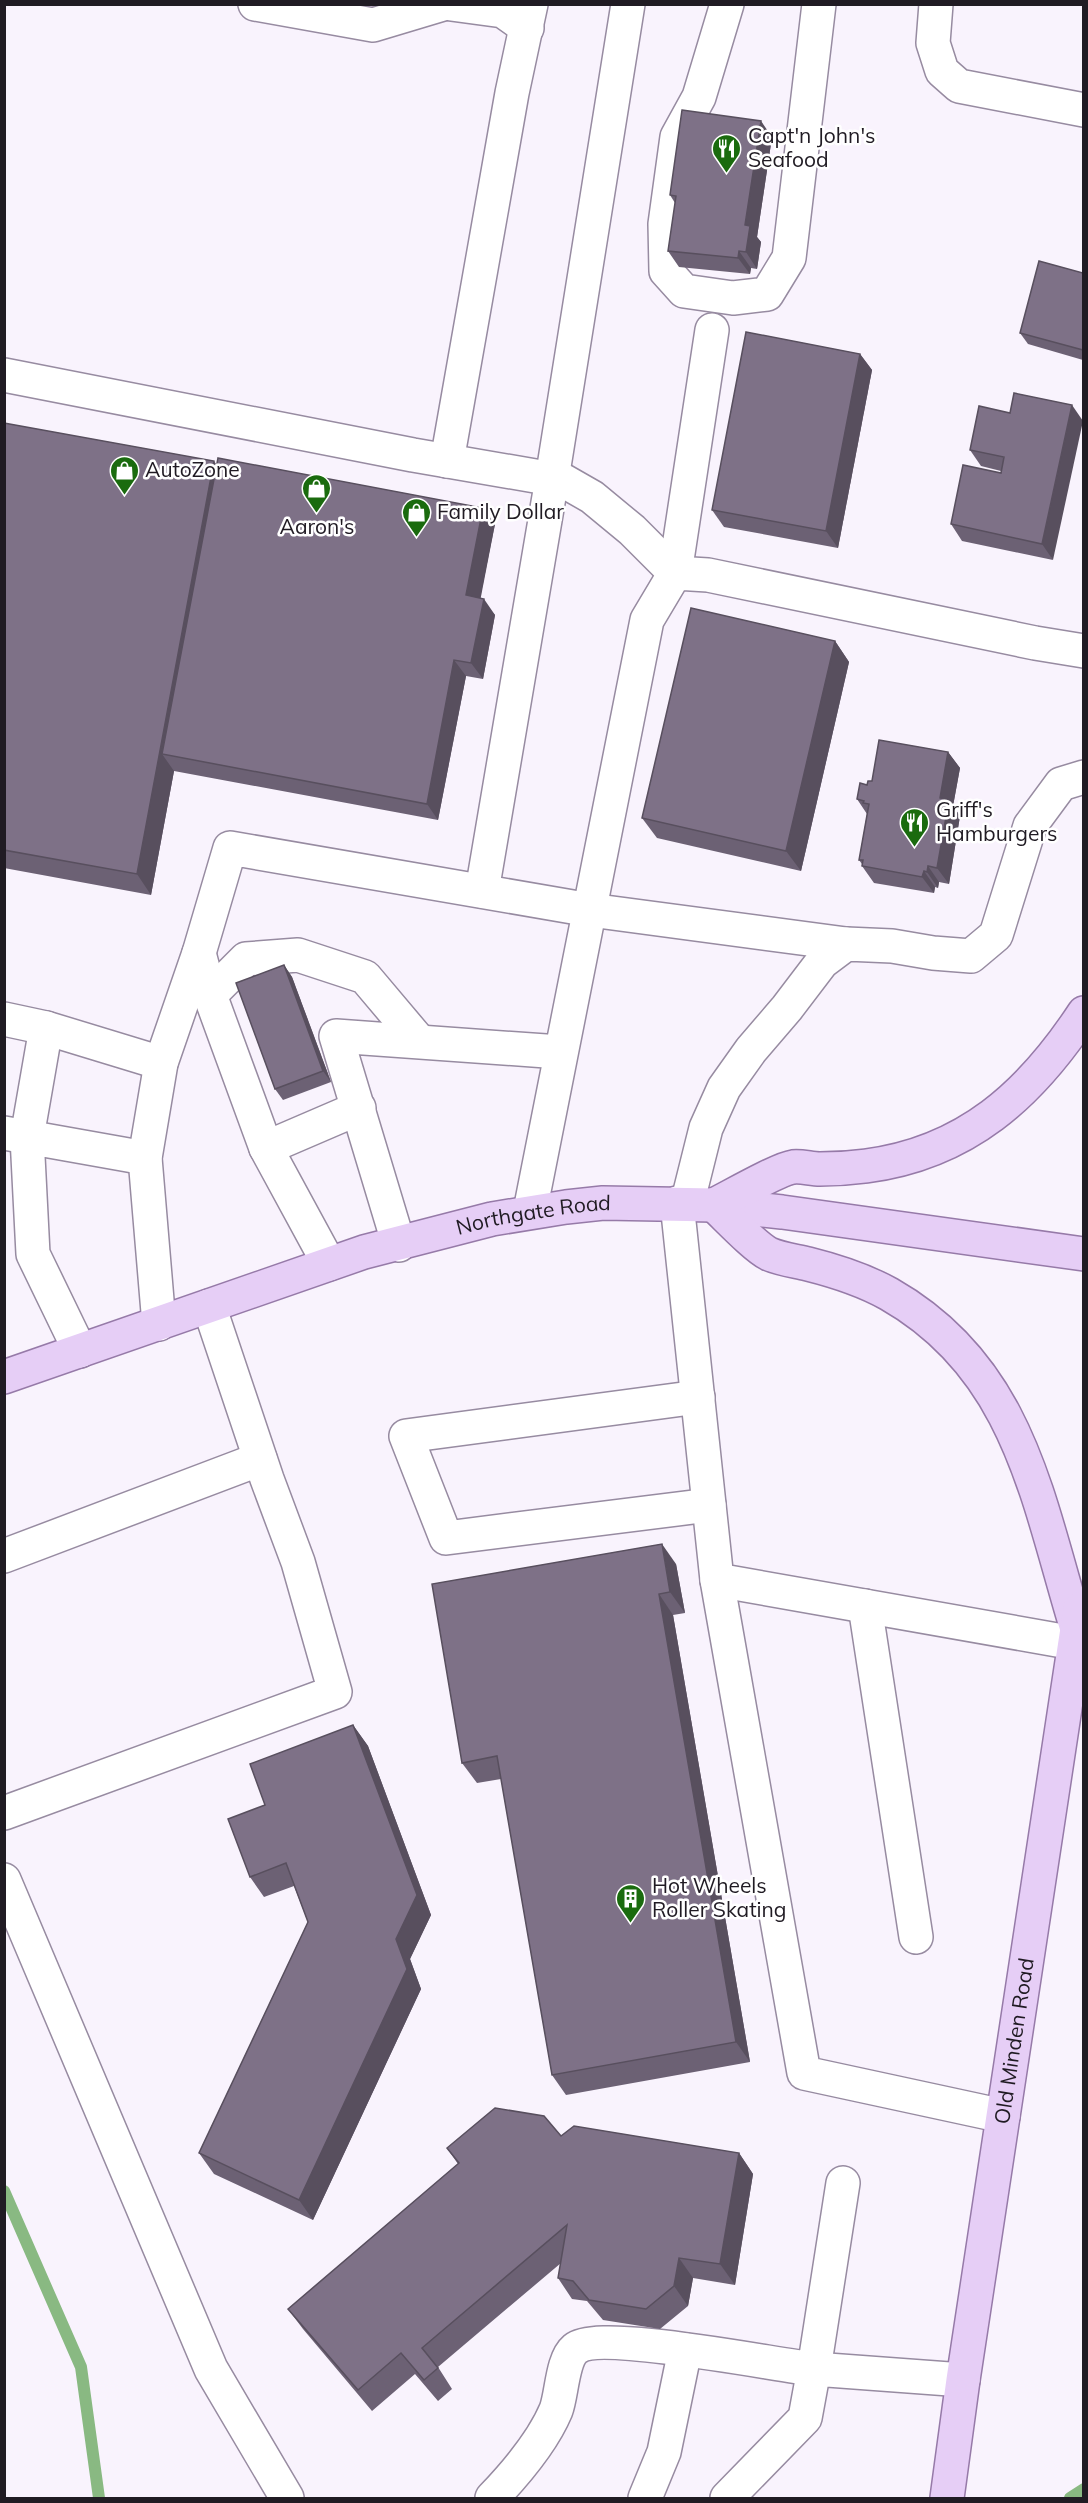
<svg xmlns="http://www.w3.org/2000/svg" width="1088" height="2503" font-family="Mulish,sans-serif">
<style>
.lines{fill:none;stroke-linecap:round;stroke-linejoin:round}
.stream{stroke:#89b982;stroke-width:12}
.minor-casing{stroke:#978ba1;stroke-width:36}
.major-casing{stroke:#967aa8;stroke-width:36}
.minor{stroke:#fff;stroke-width:33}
.major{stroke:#e6cef6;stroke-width:33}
.wall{fill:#6c6174}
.shaded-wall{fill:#584f5e}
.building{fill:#7e7187;stroke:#584f5e;stroke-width:1.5}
.labels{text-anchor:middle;stroke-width:5;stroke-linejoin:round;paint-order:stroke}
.poi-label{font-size:21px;fill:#201b23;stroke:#fff;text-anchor:start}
.street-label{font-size:21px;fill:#201b23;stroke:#fff}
</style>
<rect width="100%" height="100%" fill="#f9f3fd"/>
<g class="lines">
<g class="stream">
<path d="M4,2191L81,2367L99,2498"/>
<path d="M1070,2498L1084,2489"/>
</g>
<defs>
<g id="minor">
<path d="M255,4L373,25L443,4"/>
<path d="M451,4L503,11L527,28"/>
<path d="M727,4L699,97L677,137L665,224L666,271L684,291L733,298L767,294L789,258L819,4"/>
<path d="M936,4L933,43L942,71L959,86L1084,110"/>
<path d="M4,375L413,455L564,481L592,497L632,530L675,573"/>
<path d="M447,461L512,93L531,4"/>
<path d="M675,573L712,330"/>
<path d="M482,891L552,479L628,4"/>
<path d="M199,953L210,995L266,1148L329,1264"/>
<path d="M210,995L246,959L298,955L365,977L419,1041"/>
<path d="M4,1019L46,1028L161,1063"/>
<path d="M4,1133L27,1137L46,1028"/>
<path d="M266,1148L359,1108"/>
<path d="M677,1203L717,1580L1074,1643"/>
<path d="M687,1204L706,1128L724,1088L751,1050L787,1008L822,962L846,944L892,946L933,953L971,956L996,935L1030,826L1061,784L1084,777"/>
<path d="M530,1211L647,620L675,573L708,575L1035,643L1084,651"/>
<path d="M399,1245L336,1036L560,1052"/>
<path d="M159,1324L145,1158L161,1063L199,953L230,848L590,910L846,944"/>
<path d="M80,1351L33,1254L27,1137L145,1158"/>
<path d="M698,1397L406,1436L446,1538L709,1505"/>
<path d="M4,1556L260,1459"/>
<path d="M717,1580L804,2073L1003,2116"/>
<path d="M865,1606L916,1937"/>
<path d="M4,1813L335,1692L298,1562L267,1479L209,1306"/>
<path d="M4,1880L211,2369L287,2498"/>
<path d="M492,2498C515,2474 543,2441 556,2410C562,2394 562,2360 575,2349C599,2329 775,2365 814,2369L843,2183"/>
<path d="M645,2498L664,2452L685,2350"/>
<path d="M727,2498L805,2418L814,2369L963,2380"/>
</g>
<g id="major">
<path id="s1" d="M4,1377L364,1252L492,1219L566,1207L603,1203L714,1205L782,1212L1084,1254"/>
<path d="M1077,1629C1037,1498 1019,1368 889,1294C864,1280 836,1271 808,1264C796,1261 780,1259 769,1254C755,1247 727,1217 714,1205C730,1197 779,1169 793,1167C802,1166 811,1169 820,1169C835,1169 851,1168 866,1166C966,1153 1030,1095 1084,1013"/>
<path id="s2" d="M947,2498L963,2380L1080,1609"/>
</g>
</defs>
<use href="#minor" class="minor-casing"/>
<use href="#major" class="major-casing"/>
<use href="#minor" class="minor"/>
<use href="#major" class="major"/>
</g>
<g class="wall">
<path d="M772,137L757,237L761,242L757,269L751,268L750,274L679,267L668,251L675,203L670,195Z"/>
<path d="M1083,273V360L1028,344L1020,333Z"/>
<path d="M860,354L872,370L838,548L724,527L712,510Z"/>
<path d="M979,406L1053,560L962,541L951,524L1001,473V471L981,466L970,450Z"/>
<path d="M4,423L217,465L495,524L480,598L495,615L483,679L466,676L438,820L174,771L151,895L4,868Z"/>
<path d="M835,641L849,662L801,871L657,838L642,818Z"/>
<path d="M948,752L960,768L953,806L960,816L949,884L939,882L938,888L935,887L934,893L874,883L862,866V864L859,860L867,814L857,799L867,785L872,781Z"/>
<path d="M284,965L292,977L331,1082L283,1100L275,1089Z"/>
<path d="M676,1564L685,1613L673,1615L750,2062L566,2095L552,2075L501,1779L477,1783L462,1763Z"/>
<path d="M353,1725L368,1746L431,1915L410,1959L421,1989L313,2220L214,2174L199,2153L308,1922L294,1886L264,1897L250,1877L265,1805Z"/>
<path d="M561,2136L739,2153L753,2174L735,2285L693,2278L688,2306L660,2329L603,2320L587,2301L572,2299L558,2278L561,2263L438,2367L452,2389L438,2401L415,2374L372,2411L303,2329L288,2309L458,2164L447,2148Z"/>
</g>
<g class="shaded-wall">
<path d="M761,121L772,137L757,237L761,242L757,269L746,252L745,225Z"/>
<path d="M739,251L751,268L750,274L738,258Z"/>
<path d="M860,354L872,370L838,548L826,531Z"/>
<path d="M1072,405L1083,421L1053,560L1042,544Z"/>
<path d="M214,461L228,482L162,754L174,771L151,895L137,874Z"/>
<path d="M483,508L495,524L478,612L466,595Z"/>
<path d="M484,599L495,615L483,679L471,663Z"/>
<path d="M835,641L849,662L801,871L786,851Z"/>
<path d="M454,660L466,676L438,820L427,804Z"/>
<path d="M948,752L960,768L953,806L960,816L949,884L937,868L940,798Z"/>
<path d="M928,866L939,882L938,888L927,872Z"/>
<path d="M924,871L935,887L934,893L922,877Z"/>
<path d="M284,965L292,977L331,1082L323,1071Z"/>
<path d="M662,1544L676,1564L685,1613L670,1592Z"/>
<path d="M659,1594L673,1615L750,2062L736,2042Z"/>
<path d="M353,1725L368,1746L431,1915L410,1959L421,1989L313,2220L299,2200L396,1939Z"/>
<path d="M739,2153L753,2174L735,2285L720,2264Z"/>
<path d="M679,2258L693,2278L688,2306L674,2286Z"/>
</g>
<g class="building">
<path d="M682,110L761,121L745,225L750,226L746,252L739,251L738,258L668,251L676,196L670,195Z"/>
<path d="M1039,261L1083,273V350L1020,333Z"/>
<path d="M746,332L860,354L826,531L712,510Z"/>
<path d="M1014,393L1072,405L1042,544L951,524L963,465L1001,473L1004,457L970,450L979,406L1010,413Z"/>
<path d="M4,423L214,461L137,874L4,850Z"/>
<path d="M218,458L483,508L466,595L484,599L471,663L454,660L427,804L162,754Z"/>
<path d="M691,608L835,641L786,851L642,818Z"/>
<path d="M879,740L948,752L940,798L949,800L937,868L928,866L927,872L924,871L922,877L862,866L863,860H859L869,804L863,803L864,801L857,799L860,783L867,785L868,781H872Z"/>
<path d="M284,965L323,1071L275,1089L236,983Z"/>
<path d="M662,1544L670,1592L659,1594L736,2042L552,2075L497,1756L462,1763L432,1584Z"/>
<path d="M353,1725L417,1895L396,1939L407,1969L299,2200L199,2153L308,1922L286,1863L250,1877L228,1819L265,1805L250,1764Z"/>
<path d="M495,2108L544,2116L561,2136L574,2126L739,2153L720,2264L679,2258L674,2286L646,2309L589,2300L573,2281L558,2278L567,2225L422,2348L438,2368L424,2380L401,2353L358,2390L288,2309L459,2163L447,2148Z"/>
</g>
<defs>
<symbol id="restaurant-pin" viewBox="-11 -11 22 30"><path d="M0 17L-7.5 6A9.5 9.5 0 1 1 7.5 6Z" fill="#1a6b0e" stroke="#fff"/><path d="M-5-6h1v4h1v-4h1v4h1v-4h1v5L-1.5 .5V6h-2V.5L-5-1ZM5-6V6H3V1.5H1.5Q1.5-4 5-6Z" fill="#fff"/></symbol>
<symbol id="shop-pin" viewBox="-11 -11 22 30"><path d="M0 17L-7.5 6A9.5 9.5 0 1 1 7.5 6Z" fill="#1a6b0e" stroke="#fff"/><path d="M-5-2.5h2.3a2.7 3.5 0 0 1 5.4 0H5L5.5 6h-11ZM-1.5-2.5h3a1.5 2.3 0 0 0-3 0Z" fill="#fff"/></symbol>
<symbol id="building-pin" viewBox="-11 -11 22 30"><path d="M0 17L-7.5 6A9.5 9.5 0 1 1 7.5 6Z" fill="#1a6b0e" stroke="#fff"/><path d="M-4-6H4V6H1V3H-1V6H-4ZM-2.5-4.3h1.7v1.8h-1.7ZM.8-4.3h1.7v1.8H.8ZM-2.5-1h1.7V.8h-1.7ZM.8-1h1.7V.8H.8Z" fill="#fff"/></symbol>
</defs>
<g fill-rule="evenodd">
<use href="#restaurant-pin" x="710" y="132" width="33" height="45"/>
<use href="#shop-pin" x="108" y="454" width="33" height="45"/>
<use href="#shop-pin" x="300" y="472" width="33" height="45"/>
<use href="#shop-pin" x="400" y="496" width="33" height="45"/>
<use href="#restaurant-pin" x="898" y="806" width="33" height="45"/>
<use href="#building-pin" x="614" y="1882" width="33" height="45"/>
</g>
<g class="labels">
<g class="poi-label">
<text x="748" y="143">Capt'n John's<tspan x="748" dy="24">Seafood</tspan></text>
<text x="145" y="477">AutoZone</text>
<text x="437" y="519">Family Dollar</text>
<text x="317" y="534" text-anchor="middle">Aaron's</text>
<text x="936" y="817">Griff's<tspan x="936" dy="24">Hamburgers</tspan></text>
<text x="652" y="1893">Hot Wheels<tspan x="652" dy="24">Roller Skating</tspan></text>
</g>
<g class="street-label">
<text dy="7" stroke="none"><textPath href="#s1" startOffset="555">Northgate Road</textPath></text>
<text dy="7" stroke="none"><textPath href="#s2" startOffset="462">Old Minden Road</textPath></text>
</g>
</g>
<rect width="1088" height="2503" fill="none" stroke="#201b23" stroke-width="12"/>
</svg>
